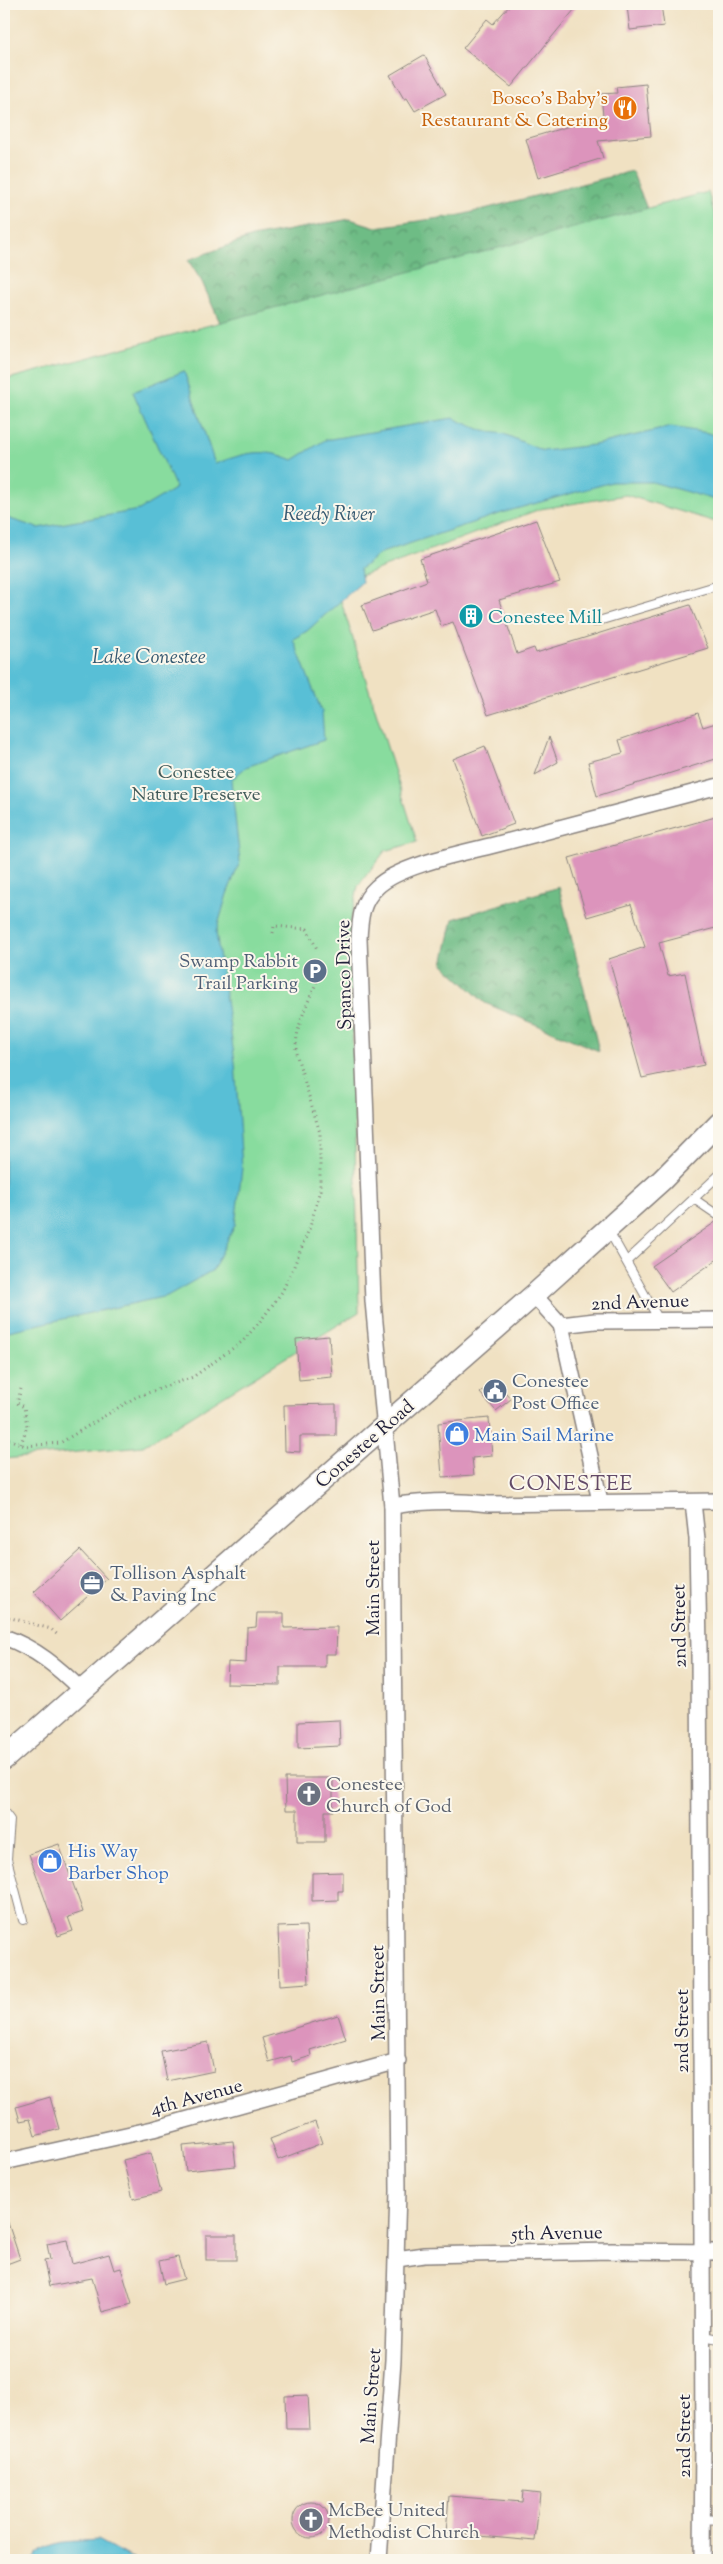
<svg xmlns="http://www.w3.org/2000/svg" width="723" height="2564" font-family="'Sorts Mill Goudy',serif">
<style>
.forest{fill:url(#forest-crowns);stroke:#486f60}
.park{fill:#88dc9e;stroke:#557f6c}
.water{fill:#59bfd6;stroke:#3e7088}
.building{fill:#dc94bc}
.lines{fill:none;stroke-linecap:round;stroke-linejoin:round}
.lane-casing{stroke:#89827e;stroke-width:10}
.street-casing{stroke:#89827e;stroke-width:18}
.secondary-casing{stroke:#89827e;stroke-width:24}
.path{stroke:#89827e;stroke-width:3;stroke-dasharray:1 4;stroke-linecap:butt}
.lane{stroke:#fff;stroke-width:8}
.street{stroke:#fff;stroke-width:15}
.secondary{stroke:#fff;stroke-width:21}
.labels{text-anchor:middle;stroke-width:4;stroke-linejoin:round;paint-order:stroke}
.food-label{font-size:19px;fill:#c56008;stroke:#fbf7ec;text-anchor:end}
.culture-label{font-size:19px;fill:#0d838f;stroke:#fbf7ec;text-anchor:start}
.park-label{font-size:19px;fill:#415a59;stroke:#fbf7ec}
.service-label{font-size:19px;fill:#4e5e75;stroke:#fbf7ec;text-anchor:start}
.street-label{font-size:19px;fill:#22223b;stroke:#fbf7ec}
.shop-label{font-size:19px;fill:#366cbe;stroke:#fbf7ec;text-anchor:start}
.worship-label{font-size:19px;fill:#5b616d;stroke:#fbf7ec;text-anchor:start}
.water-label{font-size:20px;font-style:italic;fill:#355971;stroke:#fbf7ec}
.quarter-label{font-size:21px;letter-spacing:1px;fill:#634a68;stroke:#fbf7ec}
</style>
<defs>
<pattern id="forest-crowns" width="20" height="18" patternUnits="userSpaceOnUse" patternTransform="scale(1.25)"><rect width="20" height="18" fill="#6ebc85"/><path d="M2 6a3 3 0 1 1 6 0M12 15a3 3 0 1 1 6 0" fill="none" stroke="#5a986e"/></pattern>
</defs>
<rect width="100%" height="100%" fill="#fbf7ec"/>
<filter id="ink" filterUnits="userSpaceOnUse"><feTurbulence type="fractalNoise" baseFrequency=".02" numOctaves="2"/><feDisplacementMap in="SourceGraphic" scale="10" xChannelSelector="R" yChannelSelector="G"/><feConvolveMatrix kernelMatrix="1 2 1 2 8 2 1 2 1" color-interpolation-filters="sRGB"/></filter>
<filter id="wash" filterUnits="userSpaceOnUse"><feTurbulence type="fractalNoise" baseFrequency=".0096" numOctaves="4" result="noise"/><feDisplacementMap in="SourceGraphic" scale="20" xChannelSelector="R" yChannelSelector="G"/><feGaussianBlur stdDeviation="1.12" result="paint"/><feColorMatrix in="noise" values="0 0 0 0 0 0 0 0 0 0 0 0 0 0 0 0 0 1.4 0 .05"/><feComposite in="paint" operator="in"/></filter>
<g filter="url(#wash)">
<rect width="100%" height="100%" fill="#f0e1c2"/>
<g class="forest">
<path d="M632,171L659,239L229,343L202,282L188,260L252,237L350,219L376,227L461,215Z"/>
<path d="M559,887L599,1051L485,1003L443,964L453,919Z"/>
</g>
<path class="park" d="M708,192L719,230V523L626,495L540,509L336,585L417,842L385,851L358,886L350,925L359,1312L143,1446L4,1459V380Z"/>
<g class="water">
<path d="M184,371L215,464C244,453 263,447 293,460L325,440L453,418L483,431L504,434L543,451L594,445L671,427L708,433L719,438V501L652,482H612L505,512L381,553L360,569L362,582L307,631L293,639L322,712L324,740L246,767L231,780L240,862L227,894L216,932L235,1062L242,1168L235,1225L213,1270L167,1296L4,1332V517L38,528L139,510L176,488L133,392Z"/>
<path d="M98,2540L135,2560H33C43,2538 77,2542 98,2540Z"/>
</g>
<g id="blocks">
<g class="building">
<path d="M511,4H579L511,87L463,48L487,19L493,24Z"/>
<path d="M631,4H661L664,26L630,30L627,6Z"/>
<path d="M424,55L446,94L415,111L407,98L404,99L390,75Z"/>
<path d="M646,84L651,136L598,141L603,158L538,178L526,139L603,116L601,94L617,93L616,87Z"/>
<path d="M536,520L560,582L499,600L517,654L534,648L536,653L690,605L708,648L488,715L453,622L441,626L435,609L372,630L362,605L427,581L420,559Z"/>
<path d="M698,713L703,727L719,722V758L597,796L588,762L623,753L619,740Z"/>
<path d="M549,737L558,762L535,775Z"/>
<path d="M485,746L514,824L482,836L453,759Z"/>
<path d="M719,816V927L659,943L668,976L685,973L704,1065L642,1078L609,959L645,947L631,904L587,917L569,858Z"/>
<path d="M717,1221L719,1222V1258L671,1292L652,1266Z"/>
<path d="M329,1336L332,1377L299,1380L296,1339Z"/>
<path d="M495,1380L511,1399L496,1411L480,1393Z"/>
<path d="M336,1404V1436H300V1452L285,1451L284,1405Z"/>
<path d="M489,1418L492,1456L472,1458L474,1475L442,1477L438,1423Z"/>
<path d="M80,1550L107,1579L60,1621L34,1592Z"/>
<path d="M257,1613H284V1628L337,1627L336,1654H325V1667H280V1685L227,1684L228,1662L246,1663L247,1628L256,1627Z"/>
<path d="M339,1720L340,1746L298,1748V1722Z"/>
<path d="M285,1778H333V1811H325V1842H297V1810H286Z"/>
<path d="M59,1844L83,1912L68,1917L73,1931L58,1936L29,1854Z"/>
<path d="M343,1872V1891H338V1900L312,1901V1873Z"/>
<path d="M306,1926L309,1983L280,1985L278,1927Z"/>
<path d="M338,2015L346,2039L310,2050L311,2056L292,2062L291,2056L269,2062L262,2038Z"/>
<path d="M208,2042L214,2071L167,2081L161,2051Z"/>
<path d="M50,2097L59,2129L35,2136L30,2119L20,2121L16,2107Z"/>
<path d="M315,2122L322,2143L278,2160L270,2139Z"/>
<path d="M233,2141L236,2166L186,2171L183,2146Z"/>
<path d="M151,2153L161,2192L133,2199L123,2160Z"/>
<path d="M6,2217L20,2259L4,2265V2218Z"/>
<rect x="206" y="2235" width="30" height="25"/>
<path d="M67,2240L72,2264L109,2254L114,2270L121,2268L132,2304L102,2312L92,2278L49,2286L44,2261L50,2260L47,2244Z"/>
<path d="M178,2257L184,2279L164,2284L159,2261Z"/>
<path d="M308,2395L310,2429H286L285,2396Z"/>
<path d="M523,2491L540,2493L535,2541L446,2533L449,2496L522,2502Z"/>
<circle cx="311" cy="2520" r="18"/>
</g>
</g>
</g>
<g filter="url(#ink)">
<use href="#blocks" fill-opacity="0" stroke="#89827e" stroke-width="1"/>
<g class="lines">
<defs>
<g id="lane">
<path d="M595,622L719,585"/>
<path d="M694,1199L719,1216"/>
<path d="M609,1231L659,1320"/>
<path d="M627,1261L719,1175"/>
<path d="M4,1812L10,1820L7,1859L23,1920"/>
<path d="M703,2336L719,2339"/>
<path d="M702,2519L719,2520"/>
</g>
<g id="street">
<path d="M534,1295L561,1325L600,1501"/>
<path d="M561,1325L595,1321L719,1320"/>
<path d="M693,1502L697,1539L699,1650L703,2439L702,2560"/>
<path d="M392,1506C424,1501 456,1500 489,1504L719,1501"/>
<path d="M4,1637C35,1648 58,1667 81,1690"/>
<path d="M4,2162L153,2129L398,2061"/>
<path d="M397,2259L424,2255L612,2251L719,2252"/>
<path d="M379,2560L393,2360L398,2191L392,1506L373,1301L359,939C360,919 361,901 377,887C399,865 467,852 498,844C572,825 645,805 719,786"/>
</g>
<path id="secondary" d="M4,1759L534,1295L662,1180L719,1122"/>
</defs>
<use href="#lane" class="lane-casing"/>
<use href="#street" class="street-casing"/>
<use href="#secondary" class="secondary-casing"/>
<g class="path">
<path d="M273,933L274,926L307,929L317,949"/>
<path d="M21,1389L17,1403L24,1407L27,1426L21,1444"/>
<path d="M4,1437L25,1446L60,1443L136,1397L193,1377L243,1341L262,1319L282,1292L294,1266L310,1227L320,1190V1133L296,1053C295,1027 307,1005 317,981"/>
<path d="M4,1616L51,1629L59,1636"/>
</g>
<use href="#lane" class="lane"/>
<use href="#street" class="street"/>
<use href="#secondary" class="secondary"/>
</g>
</g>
<defs>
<symbol id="restaurant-disc" viewBox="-11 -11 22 22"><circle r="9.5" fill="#e8710a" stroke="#fbf7ec"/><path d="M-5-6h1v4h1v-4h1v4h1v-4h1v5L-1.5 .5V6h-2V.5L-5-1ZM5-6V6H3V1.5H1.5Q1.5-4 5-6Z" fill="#fff"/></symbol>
<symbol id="building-disc" viewBox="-11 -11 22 22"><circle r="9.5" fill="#0f9aa8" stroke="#fbf7ec"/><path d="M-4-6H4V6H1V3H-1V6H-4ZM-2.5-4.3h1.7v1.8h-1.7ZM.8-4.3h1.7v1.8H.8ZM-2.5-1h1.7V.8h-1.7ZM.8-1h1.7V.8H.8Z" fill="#fff"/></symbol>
<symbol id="parking-disc" viewBox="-11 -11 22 22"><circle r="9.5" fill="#5c6f8a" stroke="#fbf7ec"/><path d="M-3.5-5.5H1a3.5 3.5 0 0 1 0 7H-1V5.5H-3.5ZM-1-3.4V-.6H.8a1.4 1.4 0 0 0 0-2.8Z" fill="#fff"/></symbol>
<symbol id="civic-disc" viewBox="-11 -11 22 22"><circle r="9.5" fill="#5c6f8a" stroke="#fbf7ec"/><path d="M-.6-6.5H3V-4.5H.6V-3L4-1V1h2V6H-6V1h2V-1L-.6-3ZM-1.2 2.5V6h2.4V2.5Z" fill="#fff"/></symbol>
<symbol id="shop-disc" viewBox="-11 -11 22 22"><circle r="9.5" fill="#3f7fe0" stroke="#fbf7ec"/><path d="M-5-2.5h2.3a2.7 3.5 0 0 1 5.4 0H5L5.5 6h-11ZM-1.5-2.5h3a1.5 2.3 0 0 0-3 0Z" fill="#fff"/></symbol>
<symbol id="office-disc" viewBox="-11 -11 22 22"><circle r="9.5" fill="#5c6f8a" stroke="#fbf7ec"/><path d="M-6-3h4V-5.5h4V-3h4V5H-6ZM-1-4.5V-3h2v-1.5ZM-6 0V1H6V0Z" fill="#fff"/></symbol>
<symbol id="church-disc" viewBox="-11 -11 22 22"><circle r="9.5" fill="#6b7280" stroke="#fbf7ec"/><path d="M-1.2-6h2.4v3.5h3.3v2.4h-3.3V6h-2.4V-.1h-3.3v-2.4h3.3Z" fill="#fff"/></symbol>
</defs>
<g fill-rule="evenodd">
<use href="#restaurant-disc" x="611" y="94" width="28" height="28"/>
<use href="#building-disc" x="457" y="602" width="28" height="28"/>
<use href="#parking-disc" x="301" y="957" width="28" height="28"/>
<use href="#civic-disc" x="481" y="1377" width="28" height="28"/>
<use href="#shop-disc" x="443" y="1420" width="28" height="28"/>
<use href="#office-disc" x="78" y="1569" width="28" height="28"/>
<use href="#church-disc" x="295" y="1780" width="28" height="28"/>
<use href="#shop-disc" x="36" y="1847" width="28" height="28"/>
<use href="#church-disc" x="297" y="2506" width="28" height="28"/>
</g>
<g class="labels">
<g class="food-label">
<text x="608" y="104">Bosco's Baby's<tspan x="608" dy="22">Restaurant &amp; Catering</tspan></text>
</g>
<g class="culture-label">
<text x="488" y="623">Conestee Mill</text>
</g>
<g class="park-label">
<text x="196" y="778">Conestee<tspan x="196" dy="22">Nature Preserve</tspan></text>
</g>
<g class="service-label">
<text x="298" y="967" text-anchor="end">Swamp Rabbit<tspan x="298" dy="22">Trail Parking</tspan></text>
<text x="512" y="1387">Conestee<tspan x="512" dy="22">Post Office</tspan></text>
<text x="110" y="1579">Tollison Asphalt<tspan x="110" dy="22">&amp; Paving Inc</tspan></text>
</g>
<g class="street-label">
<text transform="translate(343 975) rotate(-91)" y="7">Spanco Drive</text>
<text transform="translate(640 1301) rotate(-2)" y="7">2nd Avenue</text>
<text transform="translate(364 1443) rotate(-41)" y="7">Conestee Road</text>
<text transform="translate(372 1588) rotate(-90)" y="7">Main Street</text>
<text transform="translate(678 1626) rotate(-91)" y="7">2nd Street</text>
<text transform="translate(377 1993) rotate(-91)" y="7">Main Street</text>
<text transform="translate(681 2031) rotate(-90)" y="7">2nd Street</text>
<text transform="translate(196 2096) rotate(-15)" y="7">4th Avenue</text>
<text transform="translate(557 2232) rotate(-1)" y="7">5th Avenue</text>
<text transform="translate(370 2396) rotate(-86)" y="7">Main Street</text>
<text transform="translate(683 2436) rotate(-90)" y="7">2nd Street</text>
</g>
<g class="shop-label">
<text x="474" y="1441">Main Sail Marine</text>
<text x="68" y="1857">His Way<tspan x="68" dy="22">Barber Shop</tspan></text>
</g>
<g class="worship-label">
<text x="326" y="1790">Conestee<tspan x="326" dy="22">Church of God</tspan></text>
<text x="328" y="2516">McBee United<tspan x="328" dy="22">Methodist Church</tspan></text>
</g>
<g class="water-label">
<text x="329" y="520">Reedy River</text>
<text x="149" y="663">Lake Conestee</text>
</g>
<g class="quarter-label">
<text x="571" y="1490">CONESTEE</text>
</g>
</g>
<rect width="723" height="2564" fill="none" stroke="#fbf7ec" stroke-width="20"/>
</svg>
